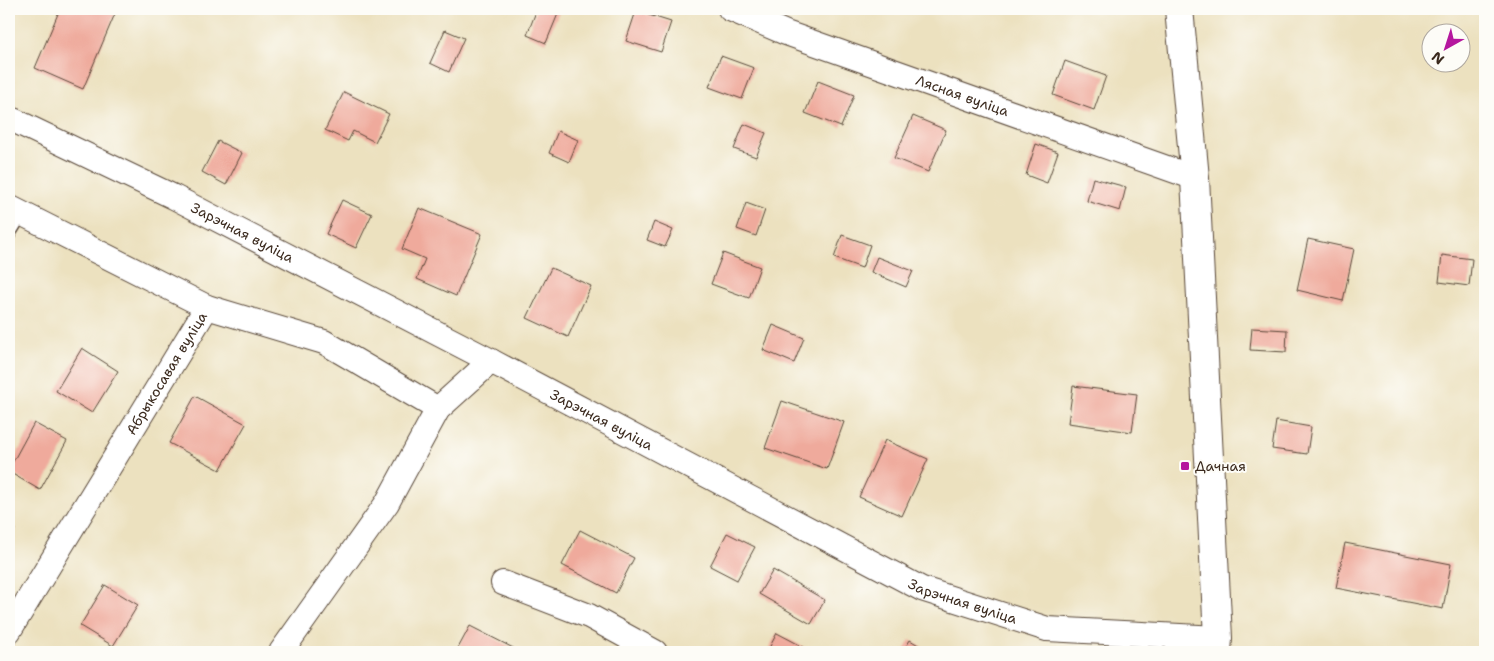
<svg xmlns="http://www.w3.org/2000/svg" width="1494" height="661" font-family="'Shantell Sans',sans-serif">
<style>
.building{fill:#efaa9c}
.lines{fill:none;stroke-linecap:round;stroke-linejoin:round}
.service-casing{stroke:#564536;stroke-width:14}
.minor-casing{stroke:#564536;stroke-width:26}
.tertiary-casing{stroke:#564536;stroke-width:30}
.service{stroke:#fff;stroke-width:11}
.minor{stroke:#fff;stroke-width:24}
.tertiary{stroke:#fff;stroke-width:28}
.poi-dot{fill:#b5179e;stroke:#fdfcf7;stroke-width:2}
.labels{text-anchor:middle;stroke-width:4;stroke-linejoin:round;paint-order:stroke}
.street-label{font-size:14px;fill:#3b2a1e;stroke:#fdfcf7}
.poi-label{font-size:14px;fill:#3b2a1e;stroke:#fdfcf7;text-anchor:start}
</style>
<rect width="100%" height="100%" fill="#fdfcf7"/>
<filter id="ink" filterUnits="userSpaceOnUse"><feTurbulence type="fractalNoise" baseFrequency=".02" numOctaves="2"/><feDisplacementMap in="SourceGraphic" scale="10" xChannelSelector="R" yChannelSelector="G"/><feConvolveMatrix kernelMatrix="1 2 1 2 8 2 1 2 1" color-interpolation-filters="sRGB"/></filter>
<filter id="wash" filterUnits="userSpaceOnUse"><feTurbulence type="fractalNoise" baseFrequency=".0096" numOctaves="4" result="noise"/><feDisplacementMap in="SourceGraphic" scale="20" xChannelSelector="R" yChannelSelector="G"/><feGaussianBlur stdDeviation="1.12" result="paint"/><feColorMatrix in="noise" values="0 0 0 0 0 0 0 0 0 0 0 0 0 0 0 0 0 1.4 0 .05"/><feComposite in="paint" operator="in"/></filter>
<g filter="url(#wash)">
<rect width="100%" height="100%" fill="#ece1bf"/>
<g id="blocks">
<g class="building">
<path d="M60,9H117L83,89L35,68Z"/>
<path d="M537,9H560L546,43L527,35Z"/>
<path d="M636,11L671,22L661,52L626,41Z"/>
<path d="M445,30L464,38L449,72L430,63Z"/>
<path d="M721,56L754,68L742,99L709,87Z"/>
<path d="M1065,61L1106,76L1094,110L1053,95Z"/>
<path d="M818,81L854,95L841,127L805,113Z"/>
<path d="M344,92L389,114L375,142L353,131L348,141L325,130Z"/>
<path d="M913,116L946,130L928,172L894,158Z"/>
<path d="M744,124L766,133L756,157L734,149Z"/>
<path d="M558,131L578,140L569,162L549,153Z"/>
<path d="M218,141L242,153L226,185L202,172Z"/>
<path d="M1036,144L1058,152L1047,183L1026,175Z"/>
<path d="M1093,178L1126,187L1120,211L1087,201Z"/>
<path d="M342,200L372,214L356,248L326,234Z"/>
<path d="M746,203L765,210L756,236L737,229Z"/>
<path d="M419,208L482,234L456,296L417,279L425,259L402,249Z"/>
<path d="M654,222L673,230L665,247L647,240Z"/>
<path d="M842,235L870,245L862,268L834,258Z"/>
<path d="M1308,239L1354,249L1343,301L1297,290Z"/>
<path d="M723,253L760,267L749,298L711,284Z"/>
<path d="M1442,255L1472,259L1469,286L1439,282Z"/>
<path d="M877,257L913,271L906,287L871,272Z"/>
<path d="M551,268L591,286L568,337L527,318Z"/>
<path d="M773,325L804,338L794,363L763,350Z"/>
<path d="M1252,328L1287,330L1286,352L1250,350Z"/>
<path d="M82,348L118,371L92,413L56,391Z"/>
<path d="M1073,386L1137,394L1132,432L1068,423Z"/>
<path d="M195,396L246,424L220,470L169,443Z"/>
<path d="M782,401L844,422L827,469L765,448Z"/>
<path d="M1276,421L1311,427L1307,454L1272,449Z"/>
<path d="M34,423L67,441L40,490L9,472V469Z"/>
<path d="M885,440L928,459L902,516L859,497Z"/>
<path d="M9,525L15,529L9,540Z"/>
<path d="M580,530L634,558L616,593L562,565Z"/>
<path d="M727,533L755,547L737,580L710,566Z"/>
<path d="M1345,543L1451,564L1443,609L1336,588Z"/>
<path d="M773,570L825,600L811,624L759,594Z"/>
<path d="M105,585L138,605L113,646L80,626Z"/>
<path d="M470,626L521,652H456Z"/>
<path d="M777,633L813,652H767Z"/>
<path d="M910,640L930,652H903Z"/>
<path d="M1004,648L1013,652H1001Z"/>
</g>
</g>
</g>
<g filter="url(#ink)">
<use href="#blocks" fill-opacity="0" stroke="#564536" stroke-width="1"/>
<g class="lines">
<defs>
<path id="service" d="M9,235L22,214"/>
<g id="minor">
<path id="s1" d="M730,9L786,33L1195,178"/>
<path id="s2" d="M9,118L174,197L491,361L922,589L1047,629L1218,638"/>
<path d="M9,207L207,307"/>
<path d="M503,583L589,616L655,652"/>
<path id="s3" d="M9,631L207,307L324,342L438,409"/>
<path d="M281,652L387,503L438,409L491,361"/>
</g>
<path id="tertiary" d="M1179,9L1195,178L1218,638L1217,652"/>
</defs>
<use href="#service" class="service-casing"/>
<use href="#minor" class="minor-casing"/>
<use href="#tertiary" class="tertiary-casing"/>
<use href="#service" class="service"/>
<use href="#minor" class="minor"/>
<use href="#tertiary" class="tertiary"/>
</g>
</g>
<rect class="poi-dot" x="1180" y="461" width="10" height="10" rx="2.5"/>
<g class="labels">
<g class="street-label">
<text dy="5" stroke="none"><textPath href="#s1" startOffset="248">Лясная вуліца</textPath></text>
<text dy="5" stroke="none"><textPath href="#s2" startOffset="260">Зарэчная вуліца</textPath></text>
<text dy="5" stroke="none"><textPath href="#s3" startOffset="302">Абрыкосавая вуліца</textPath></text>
<text dy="5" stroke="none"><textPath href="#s2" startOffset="665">Зарэчная вуліца</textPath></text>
<text dy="5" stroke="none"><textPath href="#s2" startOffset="1070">Зарэчная вуліца</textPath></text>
</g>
<g class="poi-label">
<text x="1195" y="471">Дачная</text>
</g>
</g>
<rect width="1494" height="661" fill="none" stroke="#fdfcf7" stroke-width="30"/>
<g transform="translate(1446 48) rotate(219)"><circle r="24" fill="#fdfcf7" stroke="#afa8a0"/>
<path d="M0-4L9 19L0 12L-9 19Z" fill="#b5179e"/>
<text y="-8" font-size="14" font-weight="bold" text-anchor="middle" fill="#3b2a1e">N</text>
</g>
</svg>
